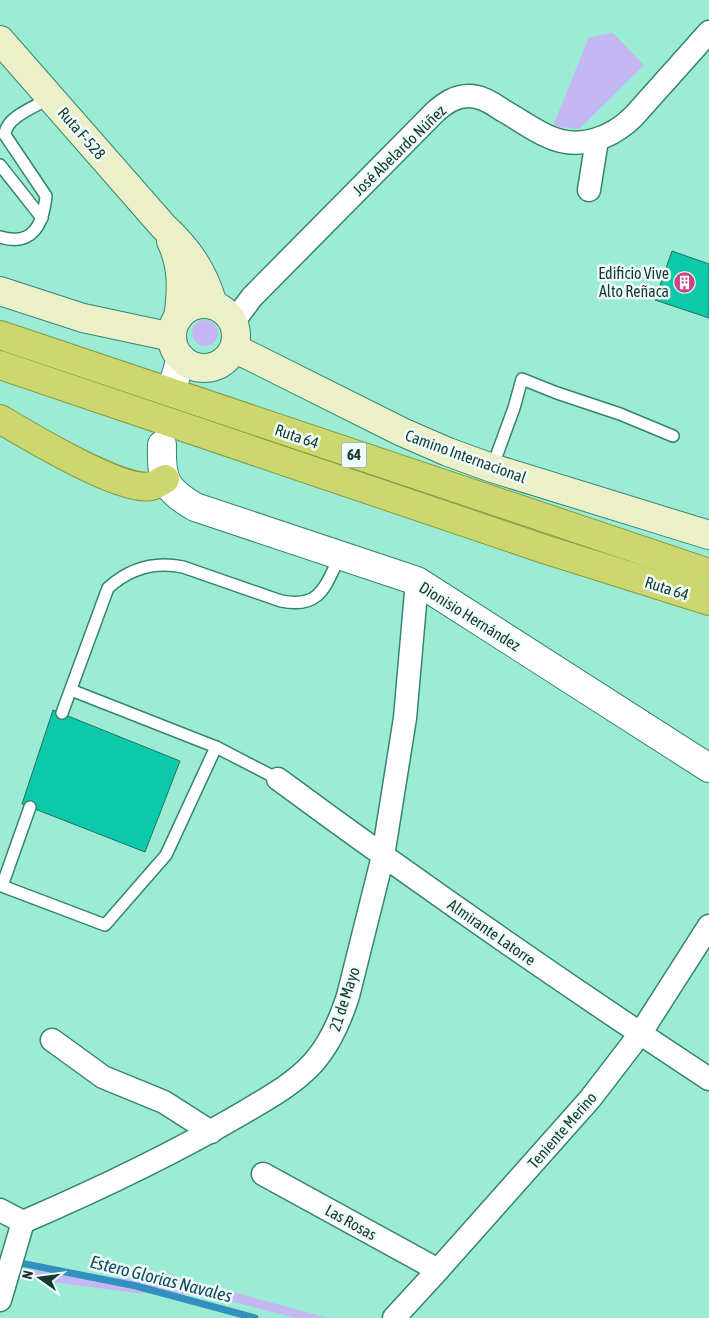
<svg xmlns="http://www.w3.org/2000/svg" width="709" height="1318" font-family="'Asap Condensed',sans-serif">
<style>
.green{fill:#c5b7f4}
.lines{fill:none;stroke-linecap:round;stroke-linejoin:round}
.stream{stroke:#3290bf;stroke-width:7}
.building{fill:#0ccaa9;stroke:#227463}
.service-casing{stroke:#358472;stroke-width:14}
.minor-casing{stroke:#358472;stroke-width:25}
.tertiary-casing{stroke:#358472;stroke-width:30}
.secondary-casing{stroke:#358472;stroke-width:30}
.trunk-casing{stroke:#859a42;stroke-width:30}
.service{stroke:#fff;stroke-width:11}
.minor{stroke:#fff;stroke-width:22}
.tertiary{stroke:#fff;stroke-width:28}
.secondary{stroke:#ecf0c9;stroke-width:28}
.trunk{stroke:#ccd86f;stroke-width:28}
.labels{text-anchor:middle;stroke-width:5;stroke-linejoin:round;paint-order:stroke}
.shield{fill:#eefdf9;stroke:#58746d;stroke-width:1}
.shield-label{font-size:15px;font-weight:bold;fill:#183931}
.street-label{font-size:16px;fill:#183931;stroke:#eefdf9}
.poi-label{font-size:16px;fill:#183931;stroke:#eefdf9;text-anchor:end}
.water-label{font-size:18px;font-style:italic;fill:#174963;stroke:#eefdf9}
</style>
<rect width="100%" height="100%" fill="#9cebd5"/>
<g class="green">
<path d="M613,33L644,65L579,129L553,126L589,37Z"/>
<circle cx="205" cy="333" r="13"/>
<path d="M10,1268L215,1287L327,1318H296L206,1295L136,1293L0,1275Z"/>
</g>
<g class="lines">
<path class="stream" d="M0,1259L136,1286L255,1318"/>
</g>
<g class="building">
<path d="M672,251L709,264V318L655,300Z"/>
<path d="M53,710L180,761L145,852L22,804Z"/>
</g>
<g class="lines">
<defs>
<g id="service">
<path d="M0,165L42,218"/>
<path d="M0,237C33,247 43,224 46,196L5,135C5,117 37,106 50,98"/>
<path d="M492,468L514,408L522,379L557,393L620,414L673,436"/>
<path d="M71,690L216,747L278,779"/>
<path d="M62,713L108,588C130,568 154,561 183,567L281,601C321,609 325,586 340,556"/>
<path d="M30,807L2,886L105,925L166,855L216,747"/>
</g>
<g id="minor">
<path d="M589,190L597,140"/>
<path d="M234,321L252,297L435,112C445,103 455,96 469,96C482,96 493,104 504,111C518,119 532,129 547,136C578,151 611,139 634,116L709,32"/>
<path d="M278,779C419,883 563,983 709,1079"/>
<path d="M52,1040L103,1077L164,1102L211,1132"/>
<path d="M263,1174L438,1270"/>
<path d="M0,1210L23,1222"/>
<path d="M0,1300L23,1222C97,1190 171,1155 241,1114C266,1099 293,1085 313,1063C330,1044 340,1021 348,996L383,856L405,718L417,581"/>
<path d="M394,1318L438,1270L590,1099L640,1034L709,926"/>
</g>
<g id="tertiary">
<path d="M174,382L181,358"/>
<path d="M162,445C161,480 165,489 195,507L417,581L709,768"/>
</g>
<g id="secondary">
<path d="M0,40L163,226C189,250 203,271 213,304"/>
<path d="M171,241C183,266 182,291 178,318"/>
<path d="M0,291L83,318L172,337"/>
<circle cx="204" cy="336" r="32"/>
<path d="M234,348L402,432L448,452L492,468L709,535"/>
</g>
<g id="trunk">
<path d="M0,335L709,573"/>
<path d="M0,365L544,549L709,601"/>
<path d="M0,419C27,435 123,493 151,486C156,485 161,481 165,479"/>
</g>
</defs>
<use href="#service" class="service-casing"/>
<use href="#minor" class="minor-casing"/>
<use href="#tertiary" class="tertiary-casing"/>
<use href="#secondary" class="secondary-casing"/>
<use href="#trunk" class="trunk-casing"/>
<use href="#service" class="service"/>
<use href="#minor" class="minor"/>
<use href="#tertiary" class="tertiary"/>
<use href="#secondary" class="secondary"/>
<use href="#trunk" class="trunk"/>
</g>
<defs>
<symbol id="building-disc" viewBox="-11 -11 22 22"><circle r="9.5" fill="#cb4483" stroke="#eefdf9"/><path d="M-4-6H4V6H1V3H-1V6H-4ZM-2.5-4.3h1.7v1.8h-1.7ZM.8-4.3h1.7v1.8H.8ZM-2.5-1h1.7V.8h-1.7ZM.8-1h1.7V.8H.8Z" fill="#fff"/></symbol>
</defs>
<g fill-rule="evenodd">
<use href="#building-disc" x="672" y="270" width="25" height="25"/>
</g>
<g class="labels">
<rect class="shield" x="341.5" y="442.5" width="25" height="25" rx="4"/>
<g class="shield-label">
<text x="354" y="460">64</text>
</g>
<g class="street-label">
<text transform="translate(82 133) rotate(49)" y="6">Ruta F-528</text>
<text transform="translate(399 150) rotate(-44)" y="6">José Abelardo Núñez</text>
<text transform="translate(297 436) rotate(19)" y="6">Ruta 64</text>
<text transform="translate(466 456) rotate(20)" y="6">Camino Internacional</text>
<text transform="translate(667 588) rotate(18)" y="6">Ruta 64</text>
<text transform="translate(470 616) rotate(32)" y="6">Dionisio Hernández</text>
<text transform="translate(492 932) rotate(35)" y="6">Almirante Latorre</text>
<text transform="translate(344 999) rotate(-72)" y="6">21 de Mayo</text>
<text transform="translate(562 1130) rotate(-49)" y="6">Teniente Merino</text>
<text transform="translate(351 1222) rotate(29)" y="6">Las Rosas</text>
</g>
<g class="poi-label">
<text x="669" y="279">Edificio Vive<tspan x="669" dy="18">Alto Reñaca</tspan></text>
</g>
<g class="water-label">
<text transform="translate(161 1279) rotate(14)" y="6">Estero Glorias Navales</text>
</g>
</g>
<g transform="translate(40 1278) rotate(284)" stroke="#eefdf9" stroke-width="4" paint-order="stroke">
<path d="M0-4L9 19L0 12L-9 19Z" fill="#183931"/>
<text y="-8" font-size="14" font-weight="bold" text-anchor="middle" fill="#183931">N</text>
</g>
</svg>
